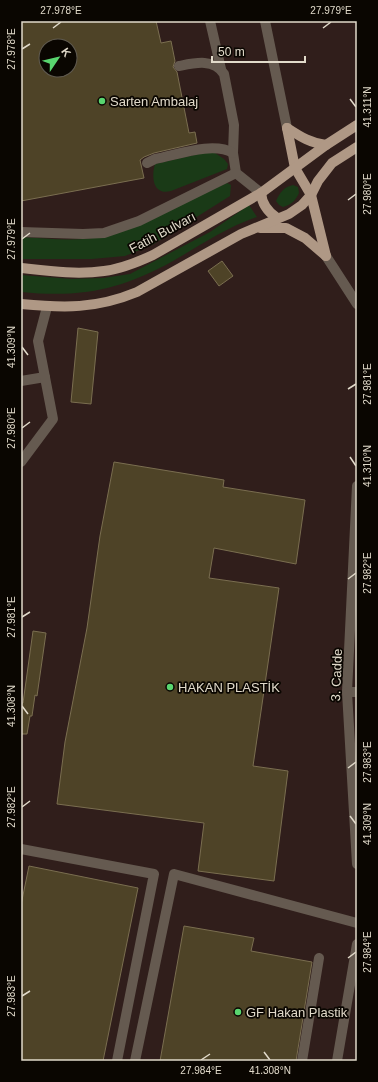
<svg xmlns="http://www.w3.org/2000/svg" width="378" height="1082" font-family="Helvetica,sans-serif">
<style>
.industrial{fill:#301e1b;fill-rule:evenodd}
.green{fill:#1a3a17}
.building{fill:#4e4327;stroke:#7a6e50;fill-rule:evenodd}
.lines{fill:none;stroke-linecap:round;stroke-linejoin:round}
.minor{stroke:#655a50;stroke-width:10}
.major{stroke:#af9885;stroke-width:10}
.ticks{fill:none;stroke:#e1daca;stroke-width:1.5}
.poi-dot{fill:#59d56f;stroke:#0a0601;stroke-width:1.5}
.labels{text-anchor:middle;stroke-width:3.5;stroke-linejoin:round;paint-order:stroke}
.poi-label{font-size:13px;fill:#e1daca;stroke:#0a0601;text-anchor:start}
.street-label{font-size:13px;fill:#e1daca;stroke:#0a0601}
.neatline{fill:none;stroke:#e1daca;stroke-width:1.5}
.ticks-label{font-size:10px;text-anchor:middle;fill:#e1daca}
</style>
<rect width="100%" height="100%" fill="#251b00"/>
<path class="industrial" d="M21,21H357V1061H21ZM46,46H70V70H46Z"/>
<g class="green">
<path d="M212,151L224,159L228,164L227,169L171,191C153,196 151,177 155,164Z"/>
<path d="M227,183L231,185L230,196L152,245L125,256L92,259H21V237C53,239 80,242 111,235Z"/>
<path d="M293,185L298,187L299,193C296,200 291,205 283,207L279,205L276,201C280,192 284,187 293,185Z"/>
<path d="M249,205L257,217C227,227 201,245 173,261C121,290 81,298 21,292V275L71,279L103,278L130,274L210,232Z"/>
</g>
<g class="building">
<path d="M21,21H156L161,43L171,41L175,61L173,67L177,72L189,133L195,132L197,143L154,153L144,157L140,160L144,178L21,201ZM46,46H70V70H46Z"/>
<path d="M222,261L233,276L219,286L208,271Z"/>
<path d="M78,328L98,332L91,404L71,402Z"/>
<path d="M114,462L224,480L223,487L305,500L296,564L214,548L209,578L279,588L253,766L288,771L274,881L198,871L204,823L57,804L65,742L87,628L100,536Z"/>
<path d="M33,631L46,633L37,696L35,695L32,716H30L27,734H21V708L22,703H23Z"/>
<path d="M29,866L138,888L103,1061H21V905Z"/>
<path d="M184,926L254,938L251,951L312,962L296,1061H160Z"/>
</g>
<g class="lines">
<g class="minor">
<path d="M210,21L221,69"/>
<path d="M265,21L287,128"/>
<path d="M179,66C194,63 214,58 224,74L234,125L233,153L236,173L261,193"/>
<path d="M147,163L155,159C177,155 213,141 233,153"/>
<path d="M21,232L83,234L104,233L139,221L236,173"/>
<path d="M326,256L357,304"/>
<path d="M21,381L45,377"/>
<path d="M21,462L53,419L38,341L47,307"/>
<path d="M357,486L347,692L357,864"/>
<path d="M347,692H357"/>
<path d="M21,849L154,874L117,1061"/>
<path d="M135,1061L174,874L357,923"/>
<path d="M302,1061L319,958"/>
<path d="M337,1061L357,944"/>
</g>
<g class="major">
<path d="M287,128L295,168L311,195L326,256"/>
<path d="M287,128C301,137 310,143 326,145"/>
<path d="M261,193C262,205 268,212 277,218"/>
<path d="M260,228H286L305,238L326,256"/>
<path d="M21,268C48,271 77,275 104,271C121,269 138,262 153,255L261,193L326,145L357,125"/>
<path d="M21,304C64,308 96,309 137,292L241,234L289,214L302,205L311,195L318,181L332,163L357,147"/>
</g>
</g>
<path class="ticks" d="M53,28L61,22M323,28L331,22M22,49L30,44M350,99L356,107M348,200L356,194M22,239L30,233M22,347L28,355M348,389L356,384M22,428L30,422M350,457L356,466M348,579L356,573M22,617L30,612M22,706L28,714M348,768L356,762M22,807L30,801M350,816L356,824M348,958L356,952M22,996L30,991M264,1052L270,1060M201,1060L210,1054"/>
<g class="poi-dot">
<circle cx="102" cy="101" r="4"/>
<circle cx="170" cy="687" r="4"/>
<circle cx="238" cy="1012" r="4"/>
</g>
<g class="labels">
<g class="poi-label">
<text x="110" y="106">Sarten Ambalaj</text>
<text x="178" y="692">HAKAN PLASTİK</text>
<text x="246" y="1017">GF Hakan Plastik</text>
</g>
<g class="street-label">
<text transform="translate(162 232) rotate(-28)" y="5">Fatih Bulvarı</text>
<text transform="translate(336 675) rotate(-88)" y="5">3. Cadde</text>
</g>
</g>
<rect width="378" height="1082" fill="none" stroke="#0a0601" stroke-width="44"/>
<g transform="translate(58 58) rotate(55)"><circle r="19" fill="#0a0601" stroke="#605b51"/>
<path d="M0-3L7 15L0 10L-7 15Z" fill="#59d56f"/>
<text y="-6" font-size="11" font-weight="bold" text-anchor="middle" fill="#e1daca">K</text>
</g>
<path d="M212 56v6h93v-6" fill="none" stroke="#e1daca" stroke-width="2"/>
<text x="218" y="56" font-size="12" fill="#e1daca" stroke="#0a0601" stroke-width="3" paint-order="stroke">50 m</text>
<rect x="22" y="22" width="334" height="1038" class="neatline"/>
<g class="ticks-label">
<text x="61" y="14">27.978°E</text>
<text x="331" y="14">27.979°E</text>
<text transform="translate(11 49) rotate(-90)" y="4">27.978°E</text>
<text transform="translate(367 107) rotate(-90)" y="4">41.311°N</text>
<text transform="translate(367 194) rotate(-90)" y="4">27.980°E</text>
<text transform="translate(11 239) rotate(-90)" y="4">27.979°E</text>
<text transform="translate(11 347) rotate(-90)" y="4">41.309°N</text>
<text transform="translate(367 384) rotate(-90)" y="4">27.981°E</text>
<text transform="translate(11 428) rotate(-90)" y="4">27.980°E</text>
<text transform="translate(367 466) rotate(-90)" y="4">41.310°N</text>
<text transform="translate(367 573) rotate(-90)" y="4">27.982°E</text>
<text transform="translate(11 617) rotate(-90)" y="4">27.981°E</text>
<text transform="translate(11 706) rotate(-90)" y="4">41.308°N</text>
<text transform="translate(367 762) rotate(-90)" y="4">27.983°E</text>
<text transform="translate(11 807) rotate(-90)" y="4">27.982°E</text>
<text transform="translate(367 824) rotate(-90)" y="4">41.309°N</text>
<text transform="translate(367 952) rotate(-90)" y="4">27.984°E</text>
<text transform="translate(11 996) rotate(-90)" y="4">27.983°E</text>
<text x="201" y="1074">27.984°E</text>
<text x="270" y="1074">41.308°N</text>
</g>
</svg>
